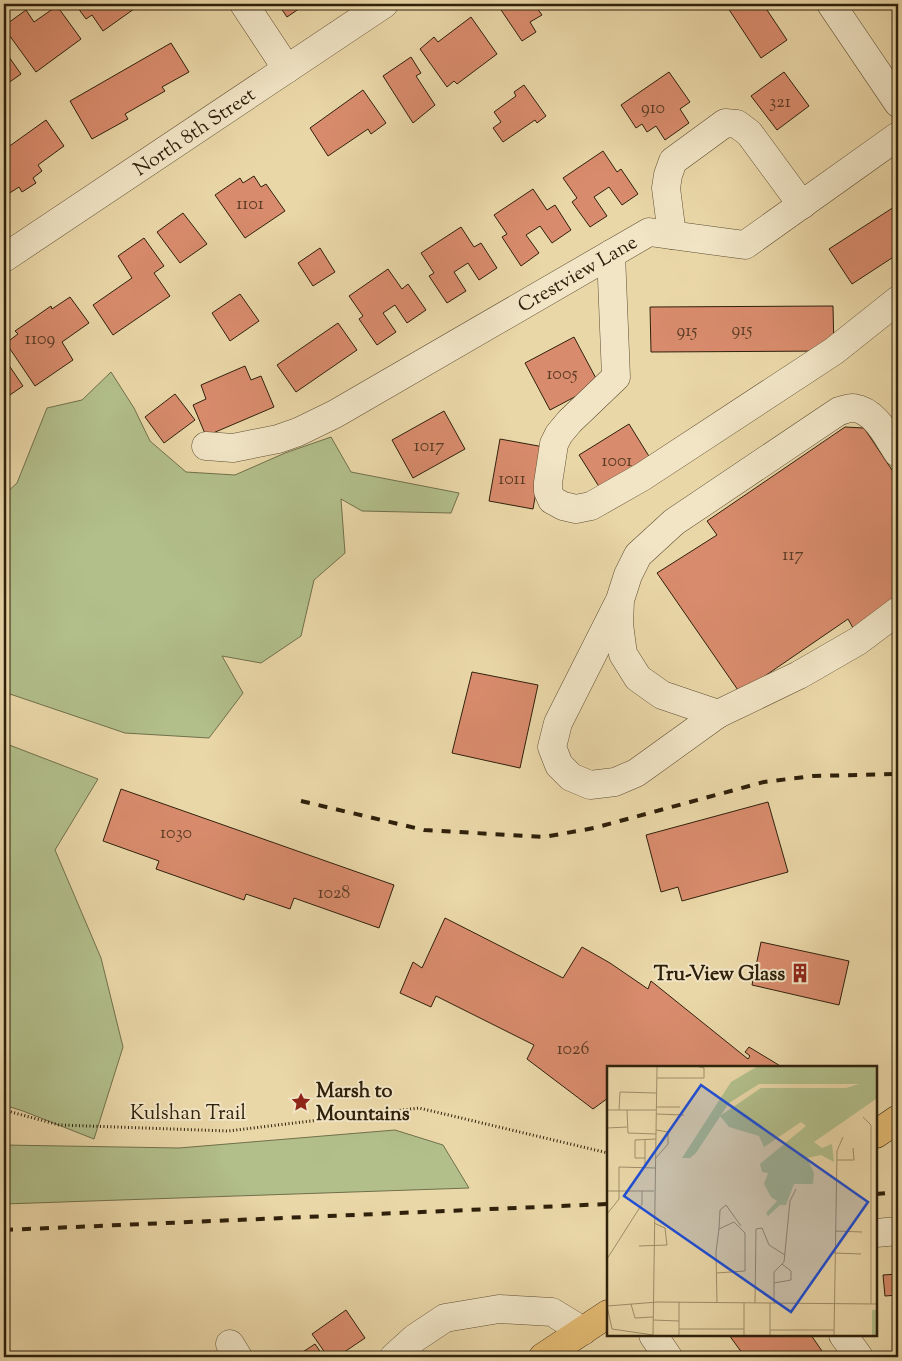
<svg xmlns="http://www.w3.org/2000/svg" width="902" height="1361" font-family="'Sorts Mill Goudy',serif">
<style>
.green{fill:#b2bf8b;stroke:#70704b}
.building{fill:#d98c6d;stroke:#2f200b}
.lines{fill:none;stroke-linecap:round;stroke-linejoin:round}
.minor-casing{stroke:#5e4e32;stroke-width:29}
.major-casing{stroke:#2f200b;stroke-width:29}
.path{stroke:#2f200b;stroke-width:3;stroke-dasharray:1 2.5;stroke-linecap:butt}
.minor{stroke:#f1e5c6;stroke-width:28}
.major{stroke:#e5bc74;stroke-width:28}
.rail{stroke:#2f200b;stroke-width:4;stroke-dasharray:9 9;stroke-linecap:butt}
.labels{text-anchor:middle;stroke-width:4;stroke-linejoin:round;paint-order:stroke}
.number-label{font-size:18px;fill:#5a3b24}
.street-label{font-size:20px;fill:#2f200b;stroke:#f1e5c6}
.poi-label{font-size:20px;font-weight:bold;fill:#2f200b;stroke:#f1e5c6;text-anchor:end}
.inset-road{fill:none;stroke:#9f8e69;stroke-width:1}
.view{fill:#1d4ed8;fill-opacity:0.15;stroke:#1d4ed8;stroke-width:2.5}
.inset-edge{fill:none;stroke:#2f200b;stroke-width:2.5}
</style>
<rect width="100%" height="100%" fill="#ead7a8"/>
<filter id="stains"><feTurbulence type="fractalNoise" baseFrequency=".004" numOctaves="4"/><feColorMatrix values="0 0 0 0 .2 0 0 0 0 .09 0 0 0 0 .02 0 0 0 .5 -.17"/></filter>
<radialGradient id="worn" r=".72"><stop offset=".6" stop-color="#630" stop-opacity="0"/><stop offset="1" stop-color="#630" stop-opacity=".3"/></radialGradient>
<g class="green">
<path d="M111,372L134,408L150,441L186,472L235,475L285,453L331,437L351,472L459,493L451,513L362,511L341,499L345,553L314,580L301,636L261,663L222,656L243,693L209,738L125,733L4,692V495L17,483L47,408L82,400Z"/>
<path d="M4,743L98,779L55,850L101,958L123,1047L94,1139L23,1111L4,1105Z"/>
<path d="M395,1130L443,1145L469,1188L4,1204V1145L179,1148Z"/>
</g>
<g class="building">
<path d="M75,4H141L103,31L92,15L86,19Z"/>
<path d="M278,4H306L287,17Z"/>
<path d="M497,4H534L542,15L530,22L536,32L522,41Z"/>
<path d="M727,4H763L787,40L761,58L726,5Z"/>
<path d="M57,6L81,39L36,72L4,28V26L26,10L34,22Z"/>
<path d="M471,17L497,54L457,84L454,81L447,87L420,49L434,37L438,42Z"/>
<path d="M171,43L189,72L162,87L165,91L125,114L128,119L92,139L70,101Z"/>
<path d="M4,50L21,74L4,86Z"/>
<path d="M411,57L421,73L416,76L435,105L413,123L383,76Z"/>
<path d="M669,72L690,102L680,109L689,123L665,140L656,126L647,132L642,124L636,128L621,105Z"/>
<path d="M784,72L809,106L777,130L751,96Z"/>
<path d="M524,85L546,116L537,123L535,120L503,142L493,128L501,122L494,112L516,96L514,92Z"/>
<path d="M363,90L386,123L371,134L368,129L328,156L310,128Z"/>
<path d="M46,120L64,146L38,165L42,171L33,178L36,183L22,192L19,187L8,194L4,188V150Z"/>
<path d="M603,151L617,172L621,169L638,194L622,205L609,187L594,197L607,216L590,227L572,202L577,198L563,178Z"/>
<path d="M254,176L261,187L266,184L285,211L245,238L215,195L240,178L243,183Z"/>
<path d="M533,189L547,210L555,205L571,230L552,243L540,226L526,235L539,253L521,266L502,237L507,234L494,215Z"/>
<path d="M894,207L898,214V254L852,284L829,249Z"/>
<path d="M183,213L207,244L180,263L157,232Z"/>
<path d="M461,227L474,247L481,243L497,268L479,280L468,263L454,272L466,291L447,303L429,276L434,273L421,253Z"/>
<path d="M144,238L164,266L154,273L170,296L113,335L93,305L132,278L118,256Z"/>
<path d="M320,248L335,272L313,286L298,263Z"/>
<path d="M388,269L402,289L408,284L426,310L407,323L395,305L383,313L396,332L377,345L359,319L363,316L349,296Z"/>
<path d="M240,294L259,321L230,341L212,313Z"/>
<path d="M70,297L89,323L62,342L73,360L35,386L6,343L18,334L15,331L51,306L52,309Z"/>
<path d="M833,306L834,351L651,352L650,307Z"/>
<path d="M338,323L357,350L296,392L277,365Z"/>
<path d="M574,337L599,384L550,410L525,363Z"/>
<path d="M6,361L23,386L4,399V363Z"/>
<path d="M245,366L251,380L261,376L274,407L206,436L193,405L206,399L201,385Z"/>
<path d="M175,394L195,420L164,443L145,417Z"/>
<path d="M444,411L465,449L413,478L392,440Z"/>
<path d="M629,424L655,466L605,496L579,455Z"/>
<path d="M845,427L864,428L898,479V596L853,628L848,619L740,693L657,573L717,535L707,521Z"/>
<path d="M500,439L544,447L533,509L489,501Z"/>
<path d="M472,672L538,685L520,768L452,753Z"/>
<path d="M121,789L394,885L379,928L294,898L290,909L246,894L244,900L156,869L159,861L103,841Z"/>
<path d="M768,802L788,872L682,901L678,887L661,892L646,835Z"/>
<path d="M445,918L563,978L582,947L610,963L648,989L651,981L748,1059L750,1056L745,1052L749,1047L782,1067H608V1098L593,1109L527,1059L534,1045L436,996L431,1007L400,993L413,962L422,968Z"/>
<path d="M761,942L849,961L839,1005L752,985Z"/>
<path d="M898,1274V1295L885,1296L883,1275Z"/>
<path d="M346,1310L365,1338L337,1357H328L312,1334Z"/>
<path d="M729,1335H811L826,1357H745Z"/>
<path d="M315,1344L324,1357H295Z"/>
</g>
<g class="lines">
<defs>
<g id="minor">
<path d="M244,4L287,69"/>
<path d="M831,4L898,103"/>
<path d="M672,235L666,188L668,175L673,161L725,123L737,124L749,133L802,205"/>
<path d="M611,254L616,377L570,421L559,434L554,444L548,483V491L552,500L563,506L576,509L591,506L642,477L834,351L898,300"/>
<path d="M4,258L384,4"/>
<path d="M206,446L233,448L278,439L298,432L335,414L649,232L745,245L898,136"/>
<path d="M898,453C887,437 876,411 854,408C850,407 844,410 839,411L674,522L638,555L628,575L620,600L619,624L623,654L638,678L662,695L718,714L799,675L858,641L898,611"/>
<path d="M618,604L558,723L552,747L559,765L571,777L590,785L615,782L636,773L718,714"/>
<path d="M876,1233L898,1231"/>
<path d="M653,1335L668,1357"/>
<path d="M843,1335L859,1357"/>
<path d="M230,1344L238,1357"/>
<path d="M394,1357L415,1338L445,1318L499,1309L552,1312L583,1331"/>
</g>
<g id="major">
<path d="M876,1134L898,1119"/>
<path d="M543,1357L608,1314"/>
</g>
</defs>
<use href="#minor" class="minor-casing"/>
<use href="#major" class="major-casing"/>
<path class="path" d="M4,1110L59,1125L228,1131L419,1108L608,1153"/>
<use href="#minor" class="minor"/>
<use href="#major" class="major"/>
<g class="rail">
<path d="M301,801L424,830L544,837L594,828L764,782L813,776L898,774"/>
<path d="M876,1194L898,1192"/>
<path d="M4,1230L608,1204"/>
</g>
</g>
<defs>
<symbol id="building-bare" viewBox="-9 -9 18 18"><path d="M-4-6H4V6H1V3H-1V6H-4ZM-2.5-4.3h1.7v1.8h-1.7ZM.8-4.3h1.7v1.8H.8ZM-2.5-1h1.7V.8h-1.7ZM.8-1h1.7V.8H.8Z" fill="#8f2418" stroke="#f1e5c6" stroke-width="2.5" paint-order="stroke"/></symbol>
<symbol id="sight-bare" viewBox="-9 -9 18 18"><path d="M0-6L1.8-2.2L6-1.7L2.9 1.2L3.7 5.4L0 3.3L-3.7 5.4L-2.9 1.2L-6-1.7L-1.8-2.2Z" fill="#8f2418" stroke="#f1e5c6" stroke-width="2.5" paint-order="stroke"/></symbol>
</defs>
<g fill-rule="evenodd">
<use href="#building-bare" x="786" y="959" width="28" height="28"/>
<use href="#sight-bare" x="287" y="1088" width="28" height="28"/>
</g>
<g class="labels">
<g class="number-label">
<text x="780" y="107">321</text>
<text x="653" y="113">910</text>
<text x="250" y="209">1101</text>
<text x="742" y="335">915</text>
<text x="687" y="336">915</text>
<text x="40" y="344">1109</text>
<text x="562" y="379">1005</text>
<text x="429" y="451">1017</text>
<text x="617" y="466">1001</text>
<text x="512" y="484">1011</text>
<text x="793" y="560">117</text>
<text x="176" y="838">1030</text>
<text x="334" y="898">1028</text>
<text x="573" y="1054">1026</text>
</g>
<g class="street-label">
<text transform="translate(194 131) rotate(-34)" y="7">North 8th Street</text>
<text transform="translate(577 273) rotate(-30)" y="7">Crestview Lane</text>
<text x="188" y="1119">Kulshan Trail</text>
</g>
<g class="poi-label">
<text x="785" y="980">Tru-View Glass</text>
<text x="316" y="1097" text-anchor="start">Marsh to<tspan x="316" dy="23">Mountains</tspan></text>
</g>
</g>
<g transform="translate(607 1066)">
<rect width="270" height="270" fill="#ead7a8"/>
<path d="M151,0H270V103L269,33L207,76L215,82L225,78L227,96L214,89L200,92L207,107L206,118H187L179,139H173L161,150L159,147L170,135L164,131L157,118L161,107L155,106L153,98L199,60L194,56L157,81L152,70L122,61L113,50L154,22H239L252,18H152L122,37L89,87L83,92H75L124,16ZM265,244H270V270H265Z" fill="#b2bf8b"/>
<path class="inset-road" d="M50,12H97V2L89,0M49,41H73M0,44H49M12,44L13,26L49,27M20,44L21,67L49,68M49,48L77,49M256,51L264,59V238M0,62L20,61M38,92H28V74L49,73M48,93L61,78V66L49,64M230,94H247L246,82M38,101V74M0,125H47M0,148L12,133V101L48,102M112,163L113,144L119,139L134,160M228,165L255,166M32,180L60,179L58,162L47,157M227,187L254,188M0,193L35,138V125M109,207L138,205V167L127,156L112,163L109,186L110,236M167,217L184,214V205L175,198M72,236V270M137,237V270M148,237L149,163L155,162L162,179L178,189M163,237V270M167,237V206L177,196L183,135L189,123M24,238L28,252L46,251M46,254L72,255M72,263H137M163,264H227M46,269L5,263L0,240L51,236L270,238M46,270L50,0M227,270L230,85L236,71"/>
<path class="view" d="M94,19L261,136L184,246L17,130Z"/>
<rect width="270" height="270" class="inset-edge"/>
</g>
<rect width="902" height="1361" fill="none" stroke="#ead7a8" stroke-width="20"/>
<rect x="5" y="5" width="892" height="1351" fill="none" stroke="#2f200b" stroke-width="2.5"/>
<rect x="10" y="10" width="882" height="1341" fill="none" stroke="#2f200b"/>
<rect width="100%" height="100%" filter="url(#stains)"/>
<rect width="100%" height="100%" fill="url(#worn)"/>
</svg>
